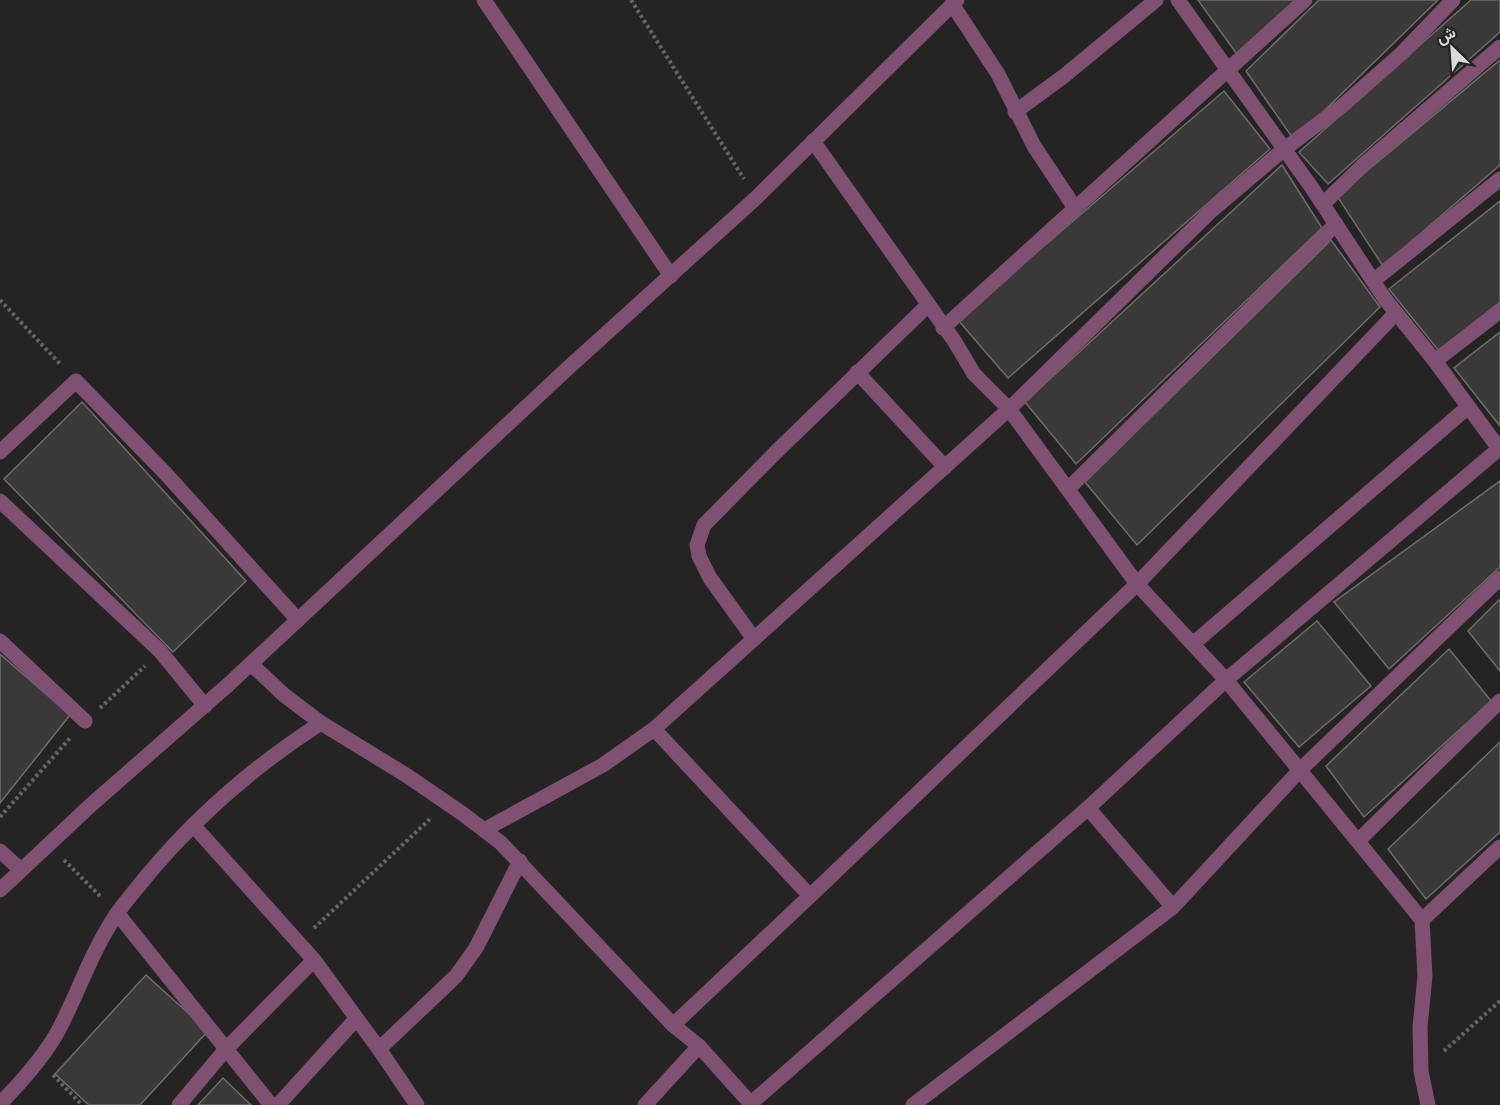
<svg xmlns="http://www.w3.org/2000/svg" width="1500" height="1105" font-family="'IBM Plex Serif',Vazirmatn,serif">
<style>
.building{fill:#3a3839;stroke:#6f6c6e;stroke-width:1.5}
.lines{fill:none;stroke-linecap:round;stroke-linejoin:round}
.path{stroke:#676566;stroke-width:4;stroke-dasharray:3 3;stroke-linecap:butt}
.minor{stroke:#7f5072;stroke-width:15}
</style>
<rect width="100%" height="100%" fill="#262325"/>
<g class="building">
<path d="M1198,0H1298L1239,57Z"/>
<path d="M1319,0H1438L1294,140L1246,71Z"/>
<path d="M1471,0H1500V32L1328,184L1299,152Z"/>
<path d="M1500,60V165L1383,266L1337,196Z"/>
<path d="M1224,91L1270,149L1008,378L958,320Z"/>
<path d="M1282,165L1322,228L1076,464L1025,402Z"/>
<path d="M1500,201V302L1439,351L1389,289Z"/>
<path d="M1331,240L1380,307L1137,545L1085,482Z"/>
<path d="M1500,332V426L1454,368Z"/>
<path d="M82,402L246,581L173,652L4,479Z"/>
<path d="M1500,481V567L1389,669L1334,602Z"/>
<path d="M1500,599V671L1468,631Z"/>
<path d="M1317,621L1371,686L1299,747L1244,682Z"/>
<path d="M1449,649L1491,701L1364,817L1326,766Z"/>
<path d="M0,654L70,715L0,803Z"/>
<path d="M1500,742V832L1426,899L1388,849Z"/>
<path d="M146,975L208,1031L140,1105H89L55,1074Z"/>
<path d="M223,1078L251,1105H198Z"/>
</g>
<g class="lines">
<g class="path">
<path d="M631,0L744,179"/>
<path d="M0,300L61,365"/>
<path d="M100,708L145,666"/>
<path d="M0,817L71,737"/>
<path d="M64,860L101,897"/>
<path d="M314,928L431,818"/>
<path d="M1444,1051L1500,1001"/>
<path d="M53,1075L82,1105"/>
</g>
<g class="minor">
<path d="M484,0L671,276"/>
<path d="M1178,0L1312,188L1385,299L1435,361L1500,450"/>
<path d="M952,4L998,74L1034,146L1075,208"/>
<path d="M1015,112L1064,76L1156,0"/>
<path d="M813,141L955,342L974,374L1009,409L1137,584L1226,680L1422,920L1425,976L1420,1027L1421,1071L1428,1105"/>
<path d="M1323,204L1362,166L1500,47"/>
<path d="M1373,281L1500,179"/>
<path d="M943,328L1305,0"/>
<path d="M1435,361L1500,311"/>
<path d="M857,372L945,467"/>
<path d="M0,452L76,381L166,474L298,620"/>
<path d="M1069,488L1336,224"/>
<path d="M0,501L160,651L205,706"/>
<path d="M754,639L710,578L699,556L697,545L704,525L777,451L928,305"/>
<path d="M0,641L85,721"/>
<path d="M1194,643L1468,407"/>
<path d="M251,664L284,695L321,723L406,775L463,814L501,843L673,1025L699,1046L752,1105"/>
<path d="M654,729L810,896"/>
<path d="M1088,808L1173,907"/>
<path d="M193,825L314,960L379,1049L417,1105"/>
<path d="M484,830L603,765L654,729L1009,409L1211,211L1283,150L1342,106L1402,53L1453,0"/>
<path d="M1358,841L1500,701"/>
<path d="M0,851L21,870"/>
<path d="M0,890L92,804L229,684L568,368L756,198L957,0"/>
<path d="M117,913L271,1105"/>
<path d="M1422,920L1500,847"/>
<path d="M673,1025L810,896L1137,584L1396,313"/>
<path d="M379,1049L456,976L476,948L520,861"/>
<path d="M0,1104C21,1082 42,1059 57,1033C78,994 91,952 116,915C126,900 139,886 150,872C199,814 257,764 321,723"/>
<path d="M179,1105L226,1049L314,960"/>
<path d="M278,1105L356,1019"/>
<path d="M645,1105L699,1046"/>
<path d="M749,1105L1088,808L1226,680L1500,448"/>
<path d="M913,1105L1173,907L1300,770L1500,578"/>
</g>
</g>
<g transform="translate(1452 48) rotate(335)" stroke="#262325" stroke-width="4.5" paint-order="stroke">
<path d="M0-4.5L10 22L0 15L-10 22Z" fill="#dbd9da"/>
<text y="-9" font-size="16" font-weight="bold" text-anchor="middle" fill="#dbd9da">ش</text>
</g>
</svg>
